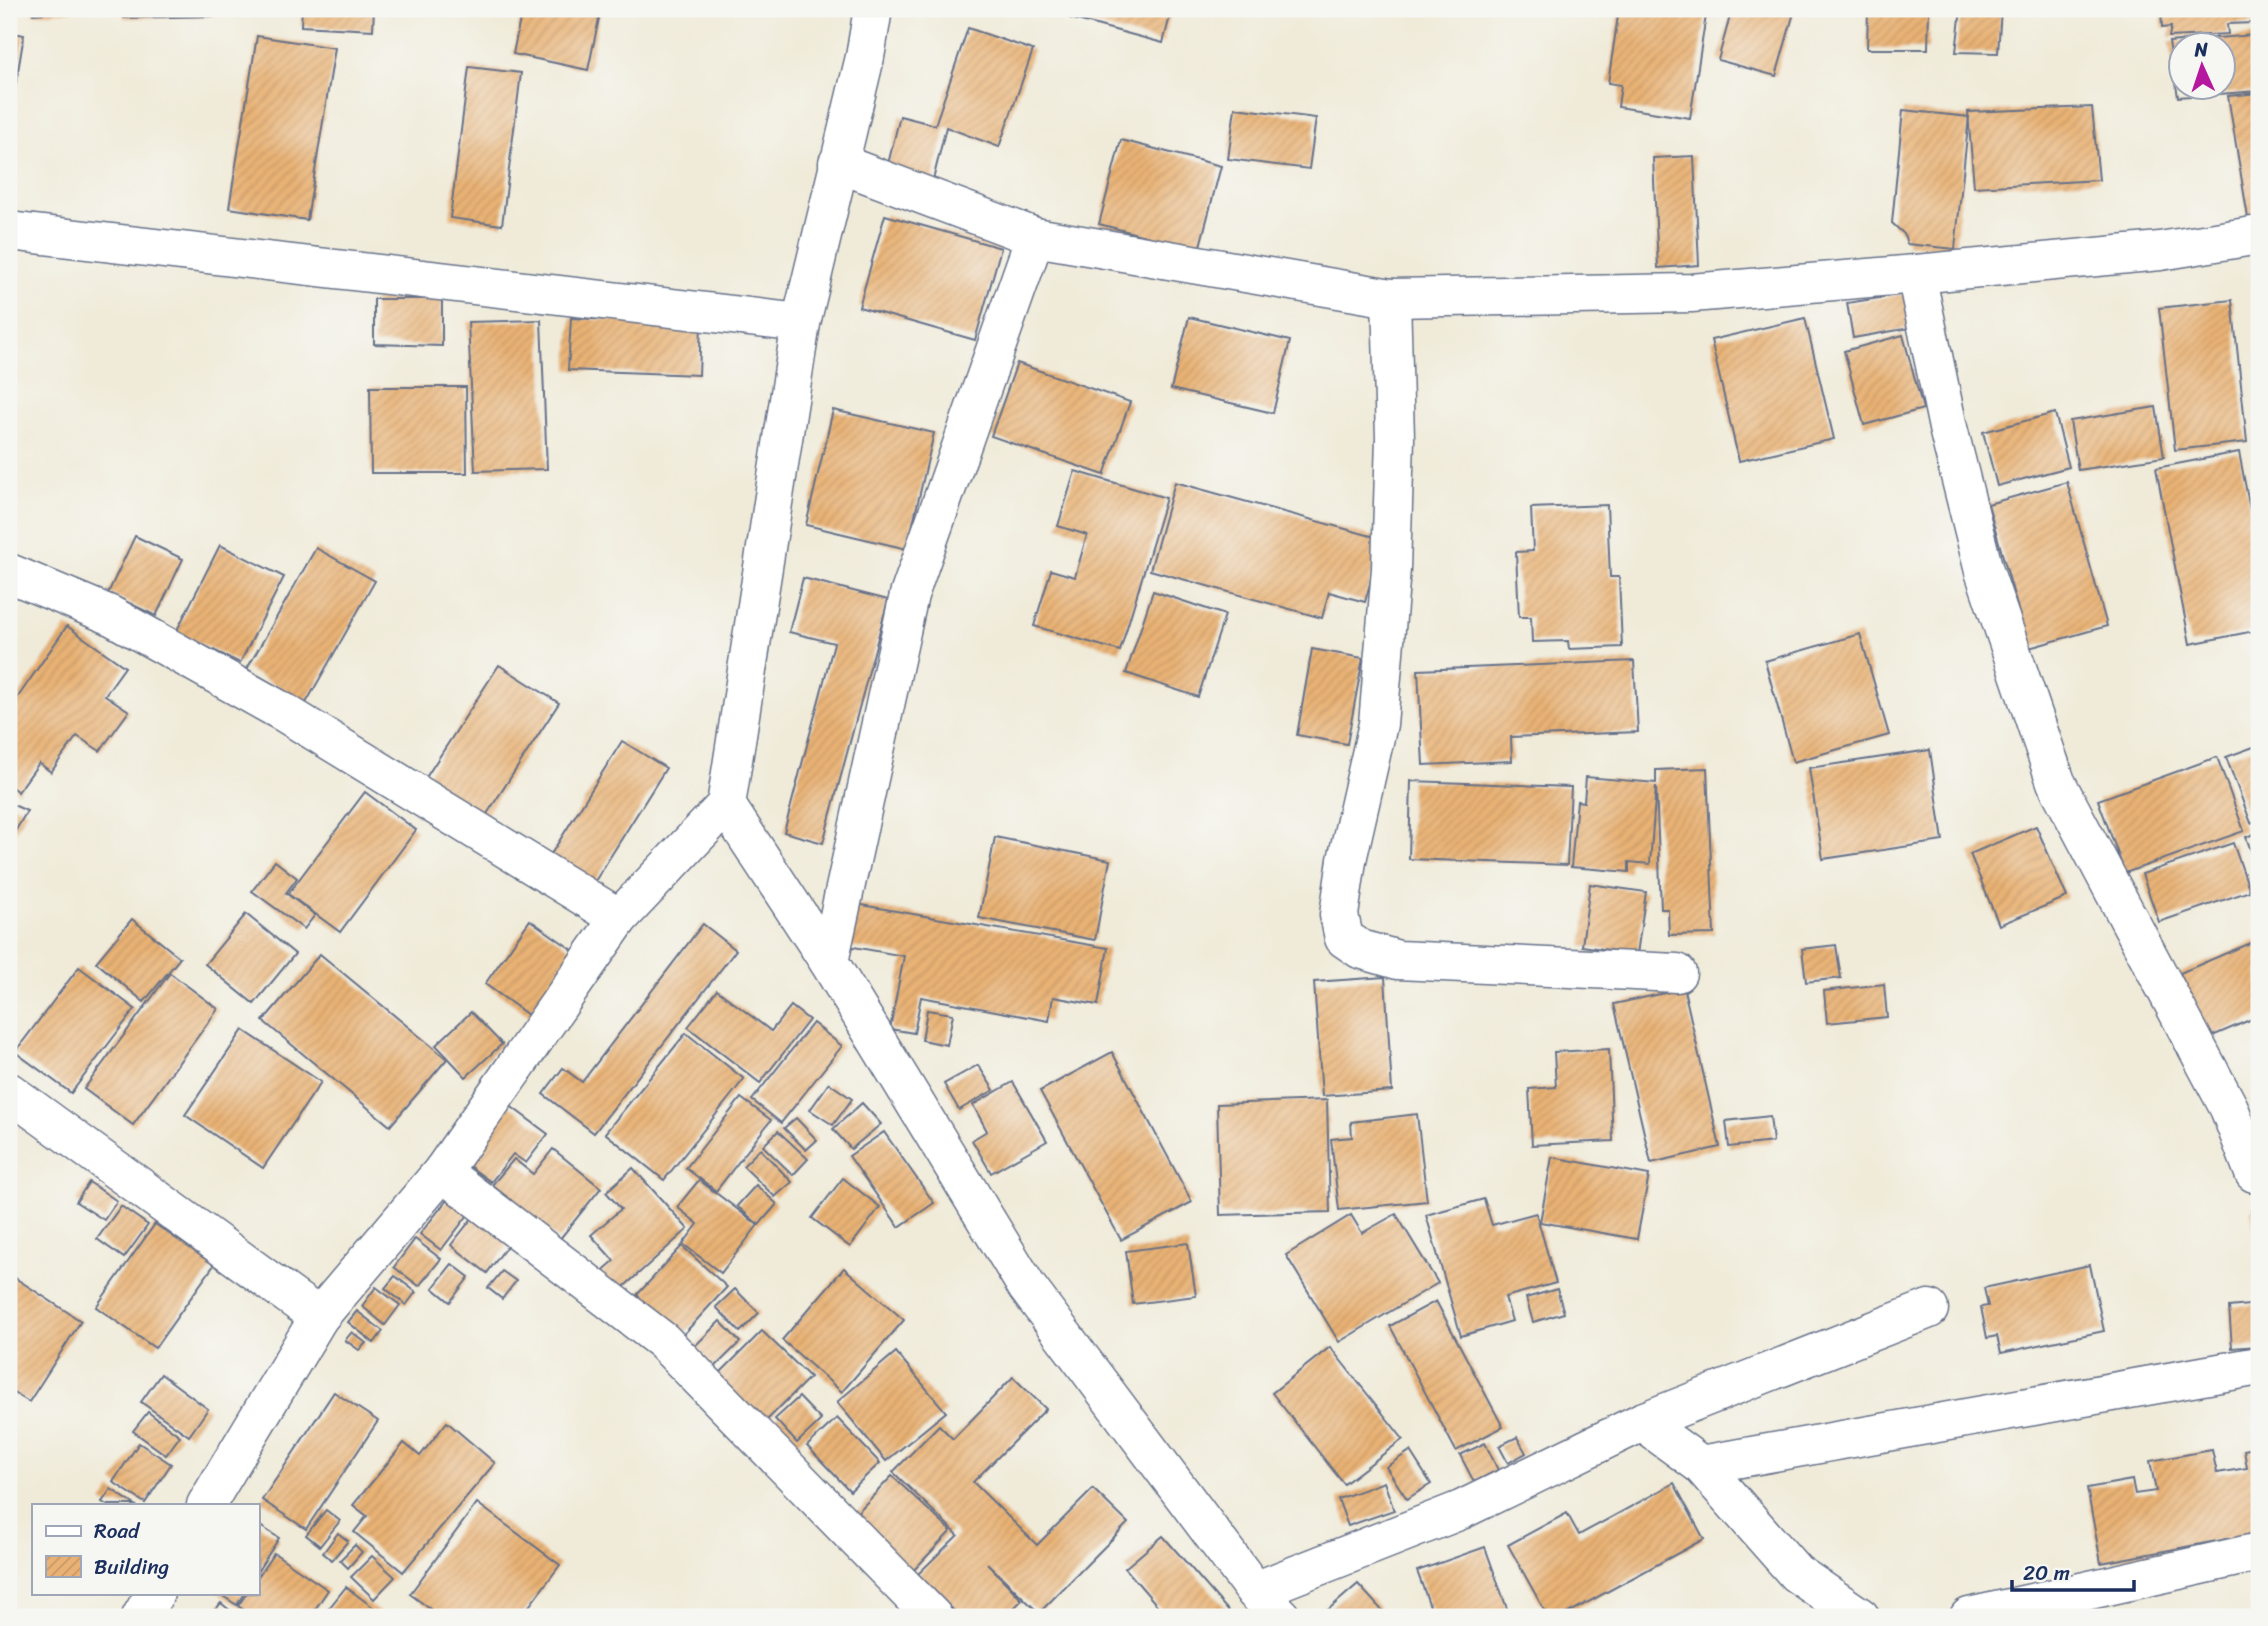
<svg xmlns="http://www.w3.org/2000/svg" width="2268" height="1626" font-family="Sriracha,sans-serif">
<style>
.building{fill:url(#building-hatch);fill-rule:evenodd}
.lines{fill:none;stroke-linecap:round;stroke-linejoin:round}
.street-casing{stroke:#667189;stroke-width:41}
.street{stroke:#fff;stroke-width:38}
</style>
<defs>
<pattern id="building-hatch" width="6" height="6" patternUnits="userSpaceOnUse" patternTransform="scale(1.75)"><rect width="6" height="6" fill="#e9b274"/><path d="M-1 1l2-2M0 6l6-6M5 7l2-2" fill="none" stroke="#c79967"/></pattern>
</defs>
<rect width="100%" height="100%" fill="#f6f6f2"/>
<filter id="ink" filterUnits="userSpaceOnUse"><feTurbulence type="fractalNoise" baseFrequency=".0143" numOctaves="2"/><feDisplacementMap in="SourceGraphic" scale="14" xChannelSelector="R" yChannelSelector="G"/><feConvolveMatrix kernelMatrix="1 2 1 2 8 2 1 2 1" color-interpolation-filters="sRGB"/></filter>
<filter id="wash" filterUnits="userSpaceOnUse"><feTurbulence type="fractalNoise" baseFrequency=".00686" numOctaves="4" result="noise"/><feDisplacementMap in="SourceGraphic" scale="28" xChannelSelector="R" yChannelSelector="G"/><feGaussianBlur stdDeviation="1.57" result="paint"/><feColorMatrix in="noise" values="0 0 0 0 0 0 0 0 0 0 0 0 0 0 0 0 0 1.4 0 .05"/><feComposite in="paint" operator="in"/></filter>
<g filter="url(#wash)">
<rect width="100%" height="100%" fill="#f0ebd9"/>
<g id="blocks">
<g class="building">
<path d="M33,9H71V11L33,14Z"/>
<path d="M124,9H214L215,16L124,18Z"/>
<path d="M302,9H374L373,30L301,26Z"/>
<path d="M522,9H601L588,70L513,54Z"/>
<path d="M1073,9H1172L1163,43L1070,18Z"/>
<path d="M1599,9H1707L1690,118L1618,107L1621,85L1608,83L1618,16L1599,13Z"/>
<path d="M1732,9H1795L1776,76L1718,60Z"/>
<path d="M1868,9H1929L1928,49H1867Z"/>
<path d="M1961,9H2001L1998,53L1956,52Z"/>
<path d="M2161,9H2253L2254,23L2227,24L2228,34L2169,37L2171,27L2162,28Z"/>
<path d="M968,28L1033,50L999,147L946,127L933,180L887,168L900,116L935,125Z"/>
<path d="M9,32L24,35L10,119H9Z"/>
<path d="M2253,35L2259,91L2178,97L2169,42ZM2180,46H2222V88H2180Z"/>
<path d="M257,36L335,48L307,220L229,208Z"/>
<path d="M469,67L521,73L502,225L450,218Z"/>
<path d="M2259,93V217L2248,218L2228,96Z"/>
<path d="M2092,107L2099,180L1974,187L1968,112Z"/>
<path d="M1235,108L1316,118L1309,169L1228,159Z"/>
<path d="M1903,110L1969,117L1955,249L1907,244L1904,234L1892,223Z"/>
<path d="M1121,140L1221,166L1199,250L1099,224Z"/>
<path d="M1694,156L1699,265L1658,268L1653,158Z"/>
<path d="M885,215L1001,248L975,340L859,307Z"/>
<path d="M1905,294L1910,328L1853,338L1847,303Z"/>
<path d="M374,299H442V346L374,344Z"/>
<path d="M2232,300L2247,442L2175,450L2159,308Z"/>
<path d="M1189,317L1290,341L1273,413L1171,389Z"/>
<path d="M571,318L701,324L699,375L568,370Z"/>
<path d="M1805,318L1834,439L1739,461L1711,340Z"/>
<path d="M541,320L547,469L475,471L468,322Z"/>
<path d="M1903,335L1923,409L1864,425L1844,351Z"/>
<path d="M1017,363L1130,402L1104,475L991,436Z"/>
<path d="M370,387H466L467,473H371Z"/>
<path d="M2156,407L2164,457L2078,470L2070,421Z"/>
<path d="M833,410L934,433L907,549L806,525Z"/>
<path d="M2055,413L2069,467L1997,486L1983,432Z"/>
<path d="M2239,452L2259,556V630L2190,644L2156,468Z"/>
<path d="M1075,471L1166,498L1120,651L1034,626L1051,570L1075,577L1087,535L1058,526Z"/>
<path d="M1175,482L1382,539L1365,602L1329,592L1322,618L1150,570Z"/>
<path d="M2067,482L2107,626L2029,648L1988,504Z"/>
<path d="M1607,505L1610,577H1619L1622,647L1569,649L1568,641L1532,642L1531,617H1519L1516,552L1533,551L1531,508Z"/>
<path d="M135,536L183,559L156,616L108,593Z"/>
<path d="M220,545L284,577L240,663L176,632Z"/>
<path d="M316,548L375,581L306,703L247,669Z"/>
<path d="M803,578L888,600L823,843L784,832L834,643L789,632Z"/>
<path d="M1153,591L1225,615L1198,697L1126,673Z"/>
<path d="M67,626L125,667L105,695L129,711L100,751L77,736L51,772L39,763L18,792L9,785V710Z"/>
<path d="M1860,634L1889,735L1793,762L1765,661Z"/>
<path d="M1312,649L1363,658L1347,744L1297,735Z"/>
<path d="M1634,661L1638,732L1511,737L1512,761L1423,765L1418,670Z"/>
<path d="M499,665L559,703L485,817L425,779Z"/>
<path d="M622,741L666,768L592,886L548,859Z"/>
<path d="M2259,745V820L2251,823L2226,757Z"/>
<path d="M1930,750L1943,841L1823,859L1809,768Z"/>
<path d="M2217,757L2244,831L2125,873L2098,800Z"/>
<path d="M1707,768L1714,934L1669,935L1668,909H1661L1656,786L1650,864L1629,862V872L1571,867L1577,801L1584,802L1586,777L1656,783V770Z"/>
<path d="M1411,781L1571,787L1567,865L1409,859Z"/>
<path d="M365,792L416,830L340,932L288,894Z"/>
<path d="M9,803L27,811L9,842Z"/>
<path d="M2036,826L2067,897L1999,925L1970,854Z"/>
<path d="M2259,832V872L2246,837Z"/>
<path d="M995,837L1110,860L1095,940L979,918Z"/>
<path d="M2233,843L2250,891L2159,922L2142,874Z"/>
<path d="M275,861L297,878L286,893L315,915L304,929L252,891Z"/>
<path d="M1590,884L1646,892L1637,954L1582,946Z"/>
<path d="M856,904L1108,948L1098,1005L1053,997L1049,1021L921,997L914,1033L890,1029L904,956L848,946Z"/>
<path d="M246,914L295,954L254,1004L205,964Z"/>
<path d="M132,919L180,958L144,1002L96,962Z"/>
<path d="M530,920L577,953L531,1017L485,984Z"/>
<path d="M703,924L736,950L594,1133L543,1094L563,1068L582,1082Z"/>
<path d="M2259,939V1016L2208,1038L2180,973Z"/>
<path d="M1836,945L1841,978L1806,982L1802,949Z"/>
<path d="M320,954L447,1059L390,1126L263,1021Z"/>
<path d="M79,967L135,1009L71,1093L15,1052Z"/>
<path d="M170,973L218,1009L133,1125L84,1089Z"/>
<path d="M1385,977L1392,1091L1322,1096L1314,982Z"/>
<path d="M1884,984L1887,1017L1827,1023L1824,991Z"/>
<path d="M1684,989L1720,1147L1651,1163L1614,1004Z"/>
<path d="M717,990L771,1031L791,1006L809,1020L760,1083L688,1027Z"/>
<path d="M927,1010L953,1014L947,1045L922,1040Z"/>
<path d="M471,1012L502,1044L466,1077L436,1045Z"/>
<path d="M813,1023L842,1046L781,1123L752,1100Z"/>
<path d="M243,1030L321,1082L263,1168L185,1115Z"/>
<path d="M686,1033L744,1079L664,1180L605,1133Z"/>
<path d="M1609,1049L1613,1141L1532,1145L1529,1089L1556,1087L1554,1052Z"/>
<path d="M1112,1052L1192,1202L1121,1240L1040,1091Z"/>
<path d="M978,1065L994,1090L959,1110L944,1084Z"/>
<path d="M1013,1082L1047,1141L991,1173L972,1140L987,1131L973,1105Z"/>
<path d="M829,1083L852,1099L833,1125L810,1110Z"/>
<path d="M741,1098L771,1120L716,1191L686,1168Z"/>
<path d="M1327,1100L1330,1212L1220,1215L1217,1104Z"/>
<path d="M862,1103L881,1124L851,1149L833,1129Z"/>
<path d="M509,1105L548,1134L526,1163L513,1154L491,1182L465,1163Z"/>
<path d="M1417,1114L1427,1201L1339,1210L1331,1139L1352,1137L1351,1122Z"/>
<path d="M1770,1116L1773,1142L1729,1147L1726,1121Z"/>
<path d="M796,1118L817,1140L806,1150L784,1128Z"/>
<path d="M778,1131L808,1159L793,1175L763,1146Z"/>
<path d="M884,1132L934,1203L899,1227L849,1156Z"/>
<path d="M553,1149L601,1188L559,1240L492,1185L514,1159L533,1174Z"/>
<path d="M760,1149L792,1182L775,1197L743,1166Z"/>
<path d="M1552,1157L1649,1175L1637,1239L1540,1222Z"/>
<path d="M633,1168L688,1229L618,1292L600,1273L614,1261L591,1235L621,1209L606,1192Z"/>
<path d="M843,1178L880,1207L850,1247L812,1218Z"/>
<path d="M699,1180L758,1225L721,1273L683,1244L698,1224L677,1207Z"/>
<path d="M89,1182L117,1201L104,1220L76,1202Z"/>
<path d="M756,1185L777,1204L759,1225L737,1206Z"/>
<path d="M451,1195L471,1211L441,1250L420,1234Z"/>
<path d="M1484,1199L1492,1225L1536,1213L1556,1283L1505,1297L1512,1321L1461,1336L1426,1215Z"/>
<path d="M121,1206L148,1225L124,1258L97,1239Z"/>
<path d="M2259,1209V1261H2258L2251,1210Z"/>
<path d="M477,1212L512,1239L487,1273L451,1245Z"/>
<path d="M1396,1214L1438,1283L1339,1342L1286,1255L1351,1215L1362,1233Z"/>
<path d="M155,1224L214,1265L155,1348L96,1307Z"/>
<path d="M415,1239L441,1259L419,1286L394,1267Z"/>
<path d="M1188,1243L1196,1296L1133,1304L1126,1251Z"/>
<path d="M682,1246L727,1287L682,1336L637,1295Z"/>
<path d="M452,1264L469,1277L450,1302L433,1288Z"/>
<path d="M2090,1265L2104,1331L2001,1353L1997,1336L1987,1338L1981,1307L1988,1306L1984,1288Z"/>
<path d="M844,1268L904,1320L842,1392L782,1340Z"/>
<path d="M502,1271L516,1281L502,1299L488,1288Z"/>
<path d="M9,1274L81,1321L29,1402L9,1390Z"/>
<path d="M395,1276L416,1292L406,1305L385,1288Z"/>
<path d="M376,1287L400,1305L385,1325L362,1306Z"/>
<path d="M735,1289L759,1313L740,1332L716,1307Z"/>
<path d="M1557,1289L1564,1313L1533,1322L1526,1298Z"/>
<path d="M1436,1301L1503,1427L1456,1451L1390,1326Z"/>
<path d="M2259,1304V1346L2232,1348L2229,1307Z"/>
<path d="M357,1311L383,1331L374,1343L348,1322Z"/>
<path d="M720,1321L740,1342L714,1368L693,1348Z"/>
<path d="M762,1331L810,1377L763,1424L716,1377Z"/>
<path d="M352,1332L366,1343L359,1350L345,1340Z"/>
<path d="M1330,1347L1403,1439L1344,1484L1272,1393Z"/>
<path d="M896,1352L946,1412L886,1461L837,1402Z"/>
<path d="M161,1374L208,1409L189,1436L141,1402Z"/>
<path d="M1013,1377L1046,1409L973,1482L1037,1545L1093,1489L1128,1523L1039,1613L987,1563L1022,1600L1005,1617H960L918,1574L958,1535L893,1472L939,1425L953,1439Z"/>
<path d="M334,1392L378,1421L306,1529L262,1500Z"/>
<path d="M799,1397L821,1420L797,1443L775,1419Z"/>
<path d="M148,1412L180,1436L166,1455L133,1431Z"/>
<path d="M837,1418L880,1463L850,1491L807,1446Z"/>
<path d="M447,1422L495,1463L403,1572L354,1532L367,1516L353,1505L404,1443L420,1456Z"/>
<path d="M1517,1437L1526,1453L1508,1463L1499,1446Z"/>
<path d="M139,1443L171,1464L145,1503L113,1482Z"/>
<path d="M1485,1443L1498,1470L1474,1482L1460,1455Z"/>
<path d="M2259,1447V1533L2101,1563L2087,1488L2132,1480L2135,1494L2156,1491L2150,1461L2212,1450L2217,1473L2247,1468L2244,1450Z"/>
<path d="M1410,1451L1431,1484L1407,1499L1386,1467Z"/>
<path d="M892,1476L951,1531L911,1573L852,1518Z"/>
<path d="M1384,1482L1394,1510L1348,1526L1338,1499Z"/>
<path d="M1674,1483L1704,1539L1561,1617H1548L1508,1545L1567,1513L1579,1535Z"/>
<path d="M111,1489L135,1505H107L102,1502Z"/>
<path d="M477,1503L560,1565L521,1617H441L410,1594Z"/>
<path d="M326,1510L340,1521L320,1546L306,1535Z"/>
<path d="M257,1524L279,1538L257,1572Z"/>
<path d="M338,1533L348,1541L332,1560L323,1553Z"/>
<path d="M1163,1536L1232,1615L1229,1617H1167L1125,1568Z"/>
<path d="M355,1545L362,1552L348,1568L340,1560Z"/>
<path d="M1485,1547L1510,1617H1434L1417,1571Z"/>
<path d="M274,1553L328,1590L310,1617H254L238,1606L247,1593H257V1578Z"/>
<path d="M372,1556L395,1577L374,1599L351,1577Z"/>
<path d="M1358,1584L1388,1617H1326L1323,1614Z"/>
<path d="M346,1587L386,1617H322Z"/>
<path d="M218,1593H244L237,1605Z"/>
<path d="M221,1603L238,1617H209Z"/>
</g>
</g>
</g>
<g filter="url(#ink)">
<use href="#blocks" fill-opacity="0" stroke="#667189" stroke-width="2"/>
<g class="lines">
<defs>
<g id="street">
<path d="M838,163L1035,237L1391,298L1691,293L1916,274L2160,251L2259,235"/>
<path d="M9,231L801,323"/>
<path d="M1916,274L1948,428L1984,571L2056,782L2229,1108L2254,1173"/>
<path d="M1391,298L1395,438L1391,569L1378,724L1347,860L1339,915L1344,938L1360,949L1398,960L1677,973"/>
<path d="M9,573L110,615L285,713L619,918"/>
<path d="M726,805L829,962L1027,1287L1255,1591L1281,1617"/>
<path d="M829,962L909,595L1035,237"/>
<path d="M9,1092L319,1317"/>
<path d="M442,1172L663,1341L933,1617"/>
<path d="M1642,1422L1701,1465L1796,1573L1860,1617"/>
<path d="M1701,1465L2259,1366"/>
<path d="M206,1505L319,1317L442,1172L619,918L726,805L801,323L865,57L873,9"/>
<path d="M1255,1591L1461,1510L1642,1422L1929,1309"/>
<path d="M141,1617L155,1593"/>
<path d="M1969,1617L2259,1552"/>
</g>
</defs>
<use href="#street" class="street-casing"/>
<use href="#street" class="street"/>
</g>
</g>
<rect width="2268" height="1626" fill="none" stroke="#f6f6f2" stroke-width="35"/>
<rect x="32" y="1504" width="228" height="91" fill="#f6f6f2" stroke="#9ea6b7" stroke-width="2"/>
<rect x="46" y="1526" width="35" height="10" fill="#ffffff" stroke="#9ea6b7" stroke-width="2"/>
<text x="94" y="1538" font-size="21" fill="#1b2f5e">Road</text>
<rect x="46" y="1556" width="35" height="21" fill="url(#building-hatch)" stroke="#9ea6b7" stroke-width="2"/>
<text x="94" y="1574" font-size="21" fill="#1b2f5e">Building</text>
<g transform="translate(2202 66) rotate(357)"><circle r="33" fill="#f6f6f2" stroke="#9ea6b7" stroke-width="2"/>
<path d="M0-5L12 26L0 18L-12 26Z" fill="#b5179e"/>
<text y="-10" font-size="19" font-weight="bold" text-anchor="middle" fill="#1b2f5e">N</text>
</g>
<path d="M2012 1580v10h122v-10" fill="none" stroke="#1b2f5e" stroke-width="3.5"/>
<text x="2023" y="1580" font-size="21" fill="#1b2f5e" stroke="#f6f6f2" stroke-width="5" paint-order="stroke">20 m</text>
</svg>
